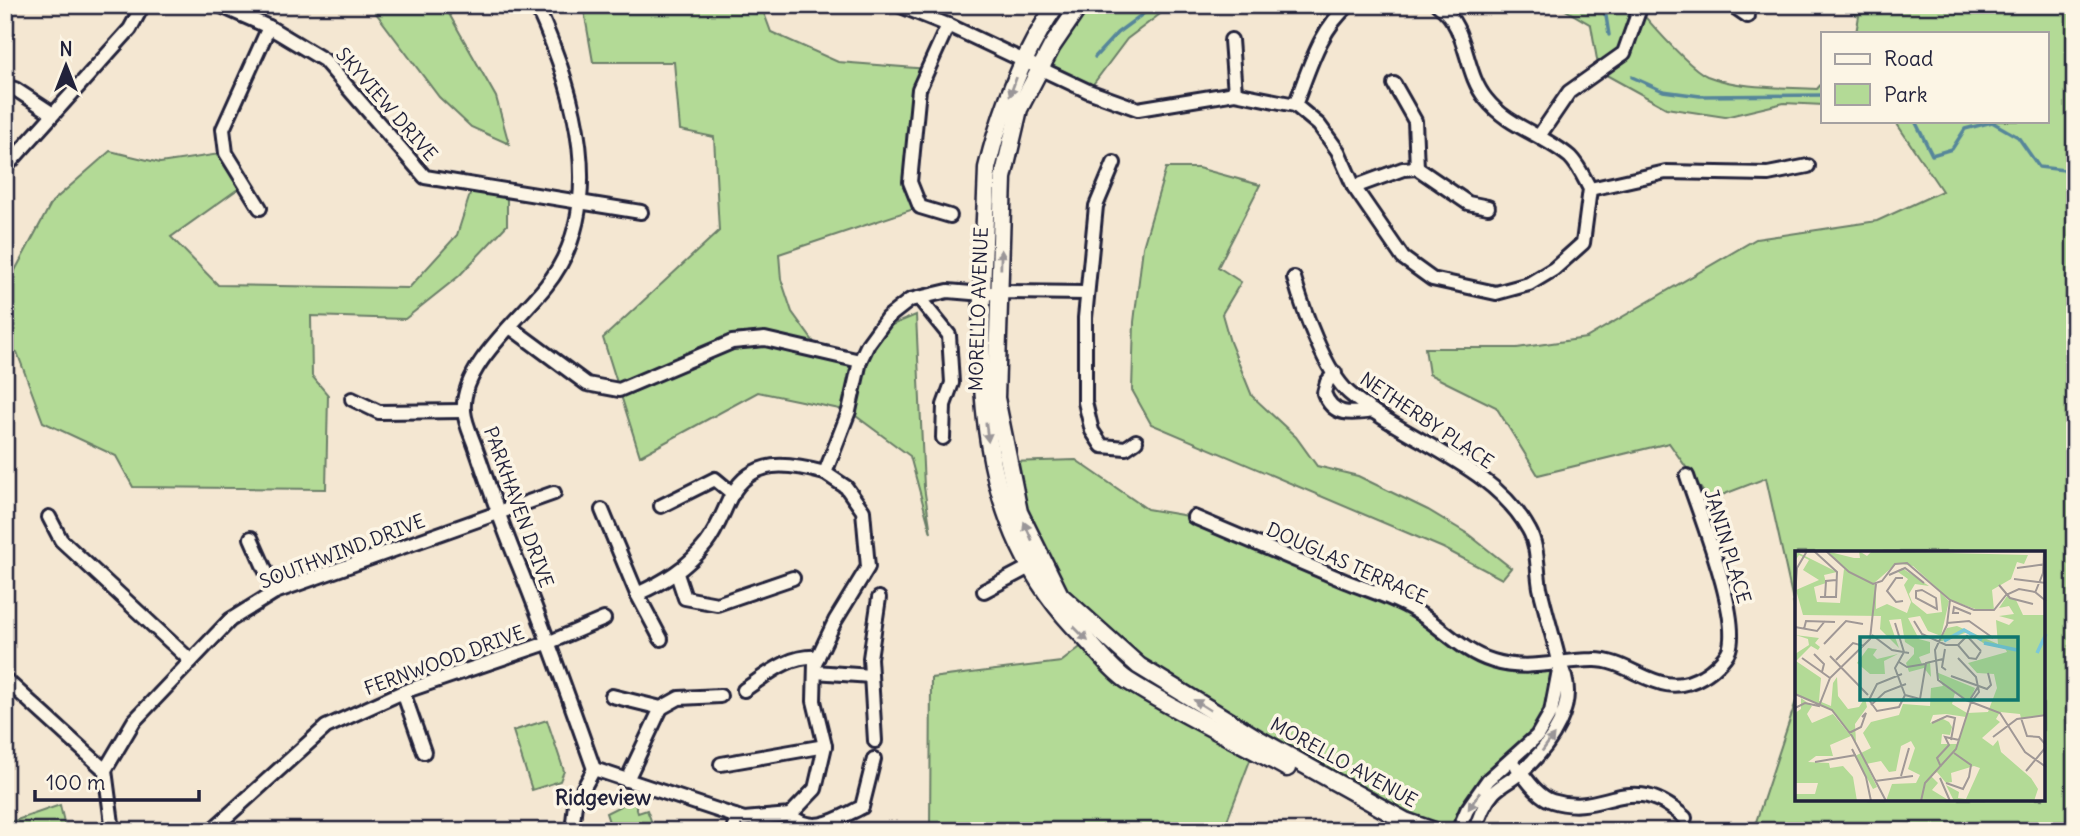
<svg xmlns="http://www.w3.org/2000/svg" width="2080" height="836" font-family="Delius,sans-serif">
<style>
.green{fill:#b3da96;stroke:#6a7e68;stroke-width:2}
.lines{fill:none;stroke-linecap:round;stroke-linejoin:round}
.stream{stroke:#57869a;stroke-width:3.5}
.minor-casing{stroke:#22223b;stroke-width:18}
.tertiary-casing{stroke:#22223b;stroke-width:21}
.minor{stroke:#fcf5e5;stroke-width:12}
.tertiary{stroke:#fcf5e5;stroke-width:16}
.oneway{fill:#9a9698}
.labels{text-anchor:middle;stroke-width:7;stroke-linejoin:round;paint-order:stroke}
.street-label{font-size:19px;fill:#22223b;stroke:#fcf5e5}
.neighbourhood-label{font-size:21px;font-weight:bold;fill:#22223b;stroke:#fcf5e5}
.inset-river{fill:none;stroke:#7bc8d9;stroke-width:3.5}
.inset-road{fill:none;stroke:#a09896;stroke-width:2}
.view{fill:#0f766e;fill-opacity:0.15;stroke:#0f766e;stroke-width:3.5}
.inset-edge{fill:none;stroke:#22223b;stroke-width:3.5}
</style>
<rect width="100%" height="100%" fill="#f4e7d2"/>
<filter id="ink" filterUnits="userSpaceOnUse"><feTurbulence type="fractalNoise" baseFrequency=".0143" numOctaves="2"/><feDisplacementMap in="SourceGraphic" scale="14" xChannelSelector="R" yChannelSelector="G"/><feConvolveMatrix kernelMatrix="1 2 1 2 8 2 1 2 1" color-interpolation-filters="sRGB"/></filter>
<g filter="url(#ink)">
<g class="green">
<path d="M370,5H444L496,97L509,144L471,127L439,97Z"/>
<path d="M583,5H761L771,32L838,62L928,69L910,182L920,207L779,254L781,279L792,312L821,352L859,361L877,331L916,315L924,487L931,533L910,456L849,411L758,392L640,456L603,338L719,231L714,137L680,130L674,62H593Z"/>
<path d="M1080,5H1172L1127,39L1088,91L1040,68Z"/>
<path d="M1557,5H1641L1640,11C1654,27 1689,68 1707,76C1740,89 1782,87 1817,89L1823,82V105L1784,103L1725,117L1666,108L1599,71L1591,25Z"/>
<path d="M1839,5H2075V831H1753L1796,701L1797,799H2043V552H1797L1796,614L1766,478L1709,500L1669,443L1538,475L1496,407L1429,374L1425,348H1517L1586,338L1756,239L1877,221L1942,191L1895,121H2047V33H1856L1859,16Z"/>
<path d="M110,151L160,163L226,153L245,184L171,237L218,285L409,288L457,235L473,185L507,190V225L459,276L405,319L311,316L312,376L328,395L326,489L133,487L116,456L43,422L17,352L5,349V281L12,276L52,202Z"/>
<path d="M1166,168H1198L1260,185L1218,267L1241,282L1222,314L1230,342L1252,396L1296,437L1317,466L1358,476L1428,510L1468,534L1511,568L1502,579L1443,548L1151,424L1132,390L1134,322L1143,247Z"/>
<path d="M1076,460L1147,509L1194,517L1413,609L1490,661L1560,665L1551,712L1488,780L1458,831H1434L1140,666L1060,595L1007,462Z"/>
<path d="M1088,641L1126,679L1254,750L1223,831H930L931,678L1061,662Z"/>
<path d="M547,720L564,771L560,781L532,790L513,731Z"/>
<path d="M628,802L635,803L638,813L647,810L652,823L642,826L643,831H612L606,813Z"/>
<path d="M60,805L66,831H5V824Z"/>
</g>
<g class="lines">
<g class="stream">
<path d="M1598,5L1606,16L1609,35"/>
<path d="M1095,57L1117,33L1155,5"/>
<path d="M1632,77L1663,91L1700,96L1823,95"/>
<path d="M1915,121L1932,155L1952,149L1965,129L1992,122L2018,137L2039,167L2064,170"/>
</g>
<defs>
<g id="minor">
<path d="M219,5L269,27L324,60L425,177L641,212"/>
<path d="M536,5C574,88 610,206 546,286C520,319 460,367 464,411C465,424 473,439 477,452C490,490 503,528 519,566C546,633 570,701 594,769"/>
<path d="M898,5L948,25L1088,91L1138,109L1235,93L1295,105L1319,125L1338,151L1354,187L1403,258L1432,279L1496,293L1529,284L1554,269L1583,243L1590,189C1584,178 1579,166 1570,157C1543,134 1508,127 1486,99C1463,71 1469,27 1438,5"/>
<path d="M1732,5L1748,16"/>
<path d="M948,25L919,89L910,182L920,207L950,216"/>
<path d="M1231,40L1235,93"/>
<path d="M1394,84L1415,121L1417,168"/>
<path d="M5,86L15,89L53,114"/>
<path d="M1295,105C1309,70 1319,30 1349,5"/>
<path d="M1539,136L1569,92L1624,53L1641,5"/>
<path d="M1114,163L1096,206L1085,318V402L1092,431L1102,446L1126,448L1136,441"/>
<path d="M5,168L130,29L143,5"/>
<path d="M1354,187L1403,169L1417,168L1468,203L1488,207"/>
<path d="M1590,189L1666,172L1768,174L1808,166"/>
<path d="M260,208L226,153L223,129L269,27"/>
<path d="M1294,278C1303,309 1325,372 1349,393C1403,440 1493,464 1529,530C1538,545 1537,571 1540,588C1546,614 1554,639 1560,665"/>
<path d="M919,298L949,335L952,383L944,405L943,438"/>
<path d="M510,327L587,384L619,390L732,342L765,339L860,361"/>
<path d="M1335,373L1327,382L1324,393C1333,417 1351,414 1373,411"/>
<path d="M352,399L379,412L464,411"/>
<path d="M661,506L715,479L733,494"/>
<path d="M602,510L637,594L661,639"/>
<path d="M49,517L61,540L191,661"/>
<path d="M1194,517C1244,538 1295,560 1345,581C1367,590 1393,597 1414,610C1441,626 1462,652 1493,661C1528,672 1558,660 1593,660C1633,659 1659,703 1703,676C1712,671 1725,659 1729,650C1741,616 1699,513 1687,476"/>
<path d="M251,538L275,592"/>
<path d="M677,574L685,598L717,604L793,578"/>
<path d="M984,591L1039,562"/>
<path d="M637,594C664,582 687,568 706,544C717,530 723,512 731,496C753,457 788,463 825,473"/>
<path d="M815,672L871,676"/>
<path d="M5,679L105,770"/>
<path d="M744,690C768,674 788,655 818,657"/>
<path d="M403,692L424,752"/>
<path d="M612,696L661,708L679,698L720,696"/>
<path d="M875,741L870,658L879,598"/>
<path d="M721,764L825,746"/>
<path d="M1517,767C1526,778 1537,796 1552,801C1606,818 1629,767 1685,818"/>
<path d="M594,769L744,819L790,815L815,789L825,746L814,701L815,663L835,621L868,567L863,511L846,487L825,473L849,411L860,361L868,344L887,318L910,300L948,291L983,294L1001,292L1087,293"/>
<path d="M627,780L661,708"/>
<path d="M790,815C813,836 837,819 862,807L874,759"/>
<path d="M113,831L105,770L134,721L230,620L275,592L554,493"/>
<path d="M211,831L326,727L403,692L550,642L604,619"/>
<path d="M572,831L575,804L594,769"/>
<path d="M734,831L735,816"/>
<path d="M1458,831L1467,810L1488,780L1537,736L1551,712L1560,665C1581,703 1550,747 1520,773C1512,780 1502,784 1494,792C1484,803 1479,817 1475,831"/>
</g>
<g id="tertiary">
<path d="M1056,5C1022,55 1001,110 987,168C982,332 956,510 1083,636C1097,650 1111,670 1128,681C1178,713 1235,739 1287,768"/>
<path d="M1080,5L1052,46L1019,109L1003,178L996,398L1019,512L1060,595L1139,666L1260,740L1405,821L1434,831"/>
</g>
</defs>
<use href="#minor" class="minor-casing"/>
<use href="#tertiary" class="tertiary-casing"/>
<use href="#minor" class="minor"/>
<use href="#tertiary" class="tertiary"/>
</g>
<defs><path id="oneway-solid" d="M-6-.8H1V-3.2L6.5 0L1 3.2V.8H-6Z" transform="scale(1.75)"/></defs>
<g class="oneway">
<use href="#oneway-solid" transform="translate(1013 87) rotate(110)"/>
<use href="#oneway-solid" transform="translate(1001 259) rotate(-89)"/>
<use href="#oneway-solid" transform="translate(987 432) rotate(83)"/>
<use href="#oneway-solid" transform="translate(1028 531) rotate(-114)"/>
<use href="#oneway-solid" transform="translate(1081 634) rotate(45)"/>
<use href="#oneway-solid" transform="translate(1202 705) rotate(-148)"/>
<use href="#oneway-solid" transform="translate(1548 743) rotate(-54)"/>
<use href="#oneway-solid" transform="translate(1474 801) rotate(124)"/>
</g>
</g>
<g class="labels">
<g class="street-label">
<text transform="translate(387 104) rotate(49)" y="7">SKYVIEW DRIVE</text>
<text transform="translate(978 309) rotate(-88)" y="7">MORELLO AVENUE</text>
<text transform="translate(1427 420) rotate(34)" y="7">NETHERBY PLACE</text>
<text transform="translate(519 507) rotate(70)" y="7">PARKHAVEN DRIVE</text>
<text transform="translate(1728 546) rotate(73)" y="7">JANIN PLACE</text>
<text transform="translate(342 551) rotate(-21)" y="7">SOUTHWIND DRIVE</text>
<text transform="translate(1347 563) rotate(24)" y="7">DOUGLAS TERRACE</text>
<text transform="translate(444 660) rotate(-20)" y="7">FERNWOOD DRIVE</text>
<text transform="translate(1344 762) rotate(29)" y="7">MORELLO AVENUE</text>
</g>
<g class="neighbourhood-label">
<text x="603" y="805">Ridgeview</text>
</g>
</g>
<g transform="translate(1795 551)">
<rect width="250" height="250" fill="#f4e7d2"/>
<path d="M0,0L42,21L29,24L31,32L19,36L22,51L45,52L49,18L81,34V58L92,53L112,62L116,51L109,34L113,28L103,21L107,17L134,35L120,33L114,43L117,51L132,63L147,61L145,41L154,50L146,85L133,80L125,65L113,67L124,88L135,91V102L124,106L127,113L135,110L136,126L129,117L114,121L111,112L119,103V97L110,91L106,68L94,69L104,97L85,78L86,65L8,64L1,39L24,29L8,19L14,9L4,4L0,10ZM31,0L59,7H65L64,0L72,5L77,0L233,4L229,13L222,11L216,28L197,39L199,59L186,60L155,49L118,15L102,12L78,33L54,21ZM212,45L221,49L228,64H250V164L226,167L225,163L205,161L201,168L205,171L187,187L198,195L203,189L206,201L236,227L243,238L239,250H159L151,234L164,241L163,247L171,248L185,217L179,215L156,222L157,231L151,232L142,221L136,225L143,232L137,239L155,250H91L97,233L121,232L125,224L113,218L120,197L116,190L106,195L101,220L94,221L86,210L71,213L82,236L78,238L60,205L76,197L68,182L76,171L104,164L108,153L135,155L136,137L148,135L141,121L180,137L175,150L160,142L157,153L172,162L193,161L202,137L199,123L182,122L173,112L212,101L209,95L191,94L173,81L144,91L152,77L162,75L203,93L201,69L214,74L219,69L204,65L219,63L214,55L204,57ZM151,163L171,166L163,193H146L147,183L155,184L157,176L154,171L146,167L135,172L138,164ZM0,84L24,87L20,92L25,96L23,99L16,95L1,110L26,127L24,150L36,155L38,132L42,126L43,145L53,158L64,156L70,147L72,156L60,173L61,191L36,159L0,143V103L14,94L13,88L7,86L5,92L7,86ZM73,97L82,98L78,104L82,108L103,103L89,110L90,123H75L62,112ZM6,147L17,155L12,163L17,172L38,163L56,185L35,194L38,205H21L13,211L34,212L35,217L48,215L58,226L62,250H0V243H20L23,232H0V162L6,158Z" fill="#b3da96" fill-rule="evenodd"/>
<path class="inset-river" d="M149,90L169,79L187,89M189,92L222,99M242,102L251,83"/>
<path class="inset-road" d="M19,0L42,21L41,46H25M31,0L54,21L78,33L87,30L100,13L112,12L155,49L179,59H199L211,44L224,38L240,41L251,50M222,17L251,13M94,24L110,17L129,32M108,27H101L92,40L101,51L108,50M219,28L251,32M204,34L215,47L238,53M127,39L141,47L142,58L121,47V40ZM240,42L248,22L249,0M0,44L2,17L12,0M30,46L31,30L41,29M155,49L152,74L140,99L143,129L171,149L205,162L230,201L251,216M164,62H158L159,56L176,63M119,70L127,83L151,94H163L174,107L181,108L186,100M100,72L109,101M152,72L174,70L198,87M0,76L22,80L30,70M9,78L11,70L40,71M77,84L97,99L114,102M29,93L51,70L68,73M163,94L172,85L186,100M150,98L147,116L151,119M109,101L100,117L110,144M19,103L29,113L27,121M35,105L73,144M7,107L35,127M163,107L181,126L183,136M41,109L58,92L69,95M104,111L112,116L130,113M107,123L82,133L74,149L82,160L104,156L110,144M156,125L192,138L196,134L193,122M183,136L184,141L176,151V147ZM0,143L37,159L57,185L91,250M110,144L125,148L131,112L148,108M76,154L90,141L111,133M0,157L10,152L24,155L35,127L75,88L81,33M226,167L232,185L244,186L251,194M137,172L152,165L160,167L156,189M54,182L66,176L71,162L67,166M198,186L222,168L251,164M57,198L71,226L76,250M20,211L61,204M146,216L142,207L154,194L150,186L164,189M231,220L251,196M106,225L114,197M145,227L155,250M80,230L118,225M151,232L168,238L174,226L176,214L159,202M126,250L130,232L161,198L176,151"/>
<path class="view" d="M65,86H223V149H65Z"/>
<rect width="250" height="250" class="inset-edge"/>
</g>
<rect width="2080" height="836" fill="none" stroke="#fcf5e5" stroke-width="28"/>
<rect x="14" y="14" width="2052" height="808" fill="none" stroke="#22223b" stroke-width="2.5" filter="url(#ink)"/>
<rect x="1821" y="32" width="228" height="91" fill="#fcf5e5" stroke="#a5a1a1" stroke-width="2"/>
<rect x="1835" y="54" width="35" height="10" fill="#fcf5e5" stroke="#a5a1a1" stroke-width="2"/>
<text x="1884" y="66" font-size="21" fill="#22223b">Road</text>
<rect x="1835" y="84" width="35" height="21" fill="#b3da96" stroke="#a5a1a1" stroke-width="2"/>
<text x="1884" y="102" font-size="21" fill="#22223b">Park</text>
<g transform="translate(66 66)" stroke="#fcf5e5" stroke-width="5" paint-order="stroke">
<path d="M0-5L12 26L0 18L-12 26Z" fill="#22223b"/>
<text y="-10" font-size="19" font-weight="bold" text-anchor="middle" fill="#22223b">N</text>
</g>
<path d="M35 790v10h164v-10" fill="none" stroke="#22223b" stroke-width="3.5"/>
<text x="46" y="790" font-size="21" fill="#22223b" stroke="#fcf5e5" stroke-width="5" paint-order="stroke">100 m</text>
</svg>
